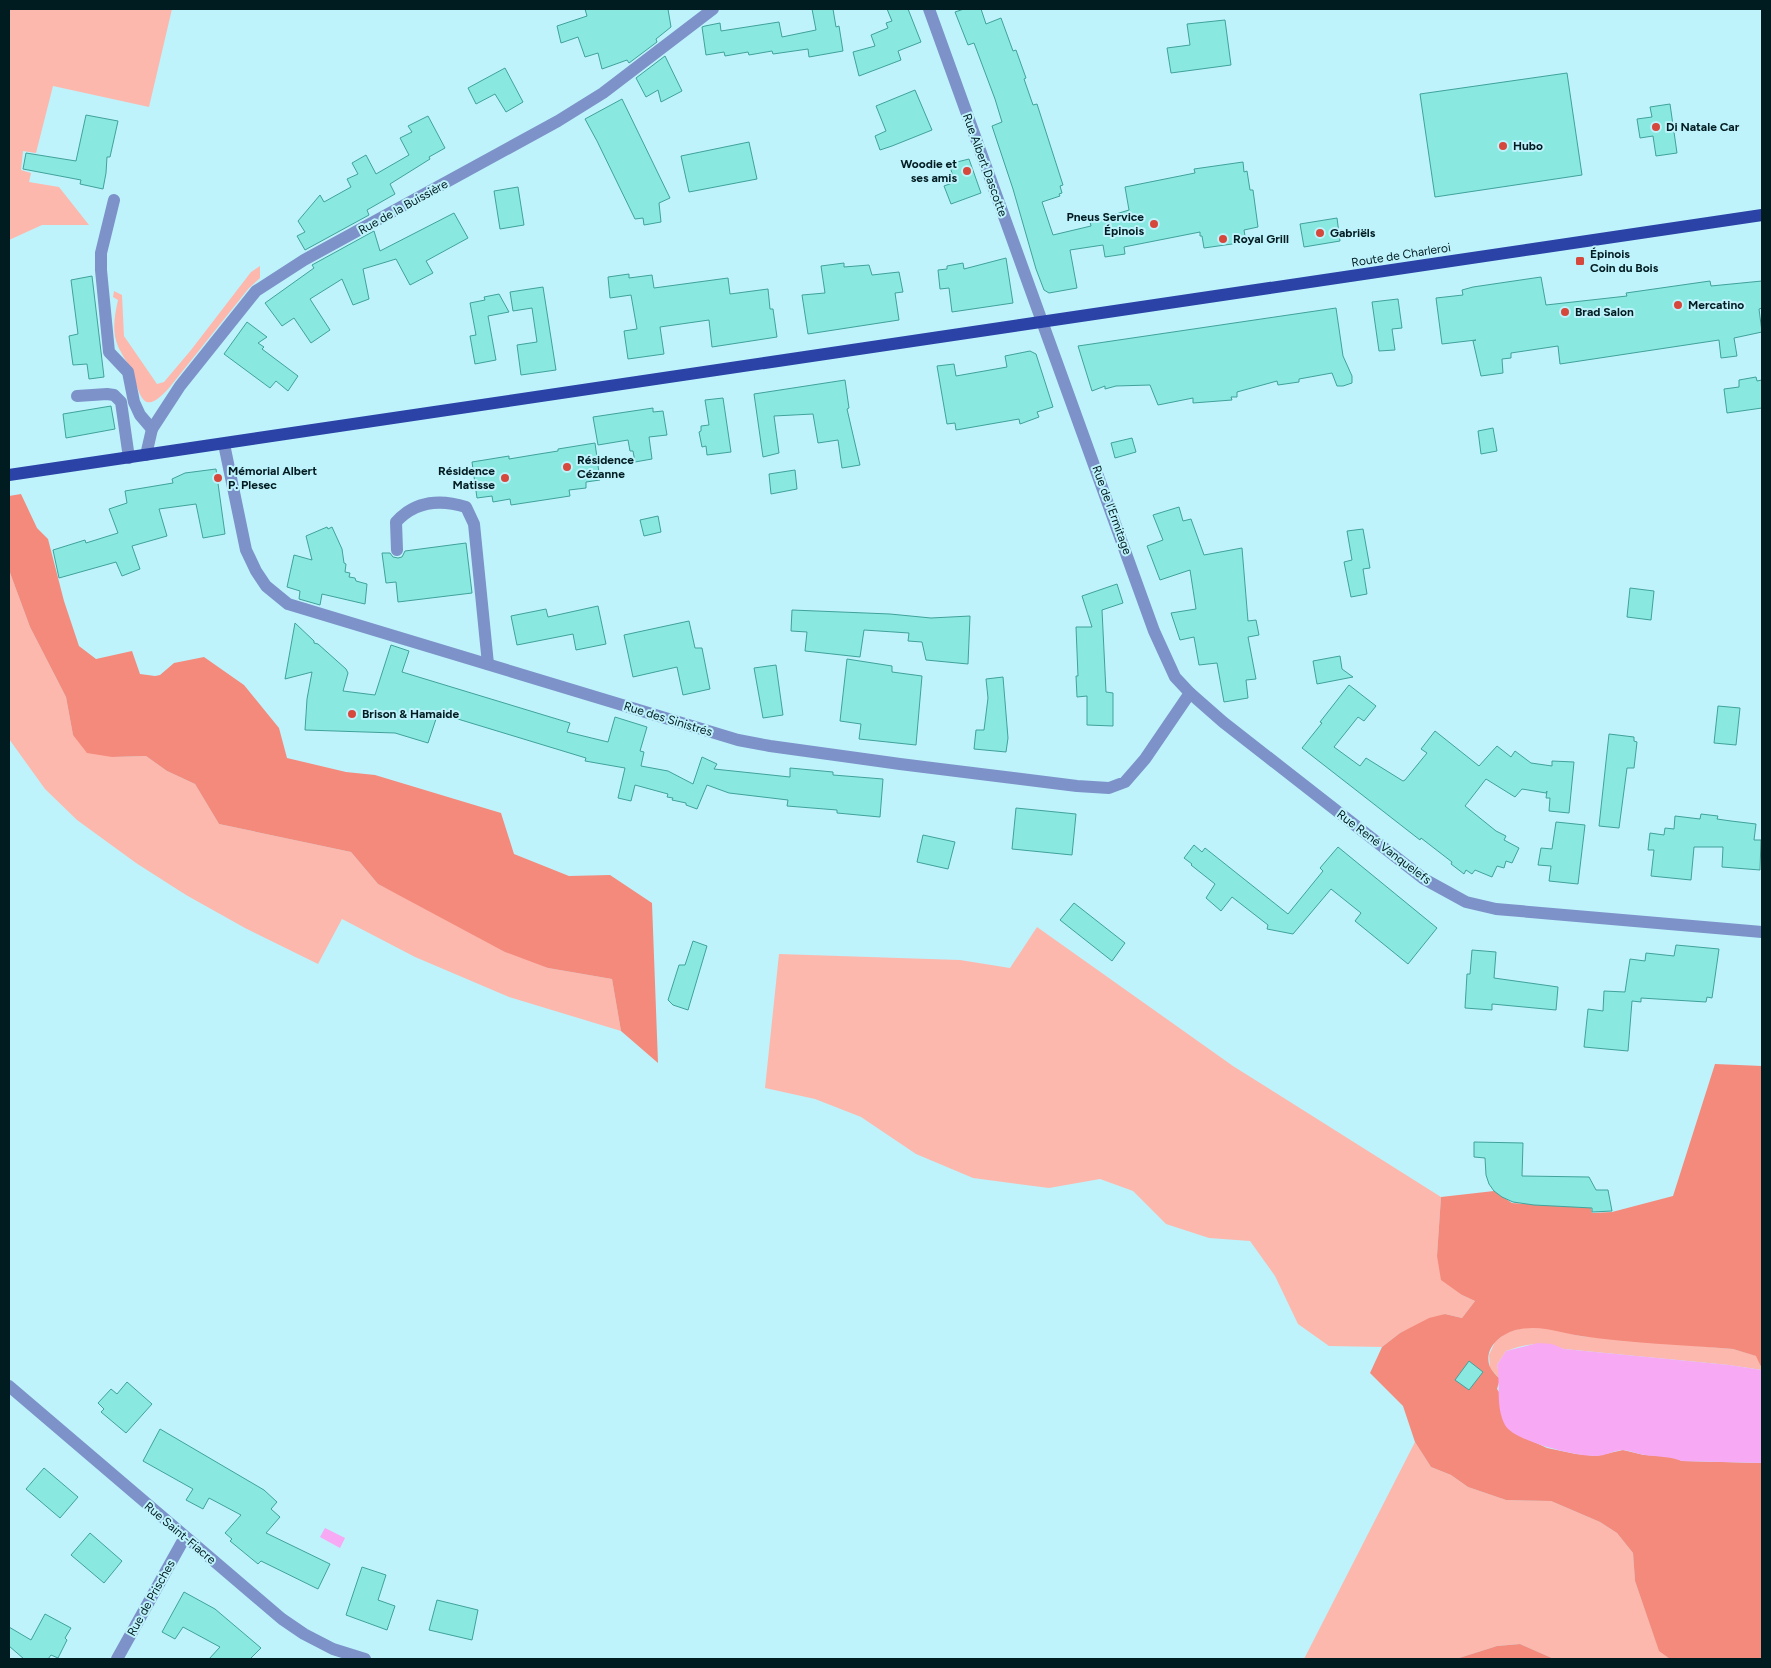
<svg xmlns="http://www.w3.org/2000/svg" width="1771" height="1668" font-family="Figtree,sans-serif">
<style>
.green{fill:#fdb8ae}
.forest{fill:#f48a7c}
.water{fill:#f7a9f3}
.building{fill:#89e8e0;stroke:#40a29b}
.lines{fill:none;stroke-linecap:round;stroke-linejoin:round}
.minor{stroke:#7d92c9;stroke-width:12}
.major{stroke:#2b43a7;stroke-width:12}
.poi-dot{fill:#d6483c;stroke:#bef3fc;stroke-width:2}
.labels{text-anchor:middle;stroke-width:4;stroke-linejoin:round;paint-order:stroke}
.poi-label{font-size:12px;font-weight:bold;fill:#001c21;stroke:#bef3fc;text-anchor:start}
.street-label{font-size:12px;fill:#001c21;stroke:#bef3fc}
</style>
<rect width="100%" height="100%" fill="#bef3fc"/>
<g class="green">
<path d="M9,9H172L149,107L53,86L36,153L23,151L21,170L31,173L29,182L59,187L89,225H42L9,240Z"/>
<path d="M260,266V278L249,288L169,388C143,417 141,397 132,372C130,365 124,359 121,352C111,335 114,318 118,300L113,297L114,291L122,295L124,336L157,384L164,382L191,350L251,272Z"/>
<path d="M9,570L30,627L66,697L73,735L112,757L146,756L167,771L195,784L219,824L351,852L378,884L548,968L612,979L621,1031L509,997L415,957L342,919L318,964L245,928L186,895L136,863L77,820L45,789L9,739Z"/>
<path d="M1037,927L1233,1066L1441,1197L1437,1256L1462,1295L1475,1301L1462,1318L1445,1314L1400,1333L1382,1347L1329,1346L1298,1324L1275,1276L1250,1241L1209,1238L1166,1224L1133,1191L1100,1179L1049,1188L973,1178L916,1154L861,1117L815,1099L765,1088L779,954L960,960L1010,968Z"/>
<path d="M1523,1328H1548L1580,1336L1733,1349L1757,1356L1762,1370L1729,1365L1564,1349C1542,1341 1528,1343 1506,1351L1497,1365L1500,1379L1490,1368L1489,1355L1495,1342L1507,1332Z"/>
<path d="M1415,1442L1431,1467L1451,1475L1468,1487L1506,1500L1551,1501L1600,1522L1617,1533L1633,1553L1635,1581L1659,1650L1670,1659H1554L1520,1644L1497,1646L1456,1659H1304Z"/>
</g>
<g class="forest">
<path d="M21,494L37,528L48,539L64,601L79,646L96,659L132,651L140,674L155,676L160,675L174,663L204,657L244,685L279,728L287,758L346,772L375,775L501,813L514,854L569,876L610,875L652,903L658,1063L621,1031L612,979L548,968L505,952L378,884L351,852L219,824L195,784L167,771L146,756L112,757L87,753L73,735L66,697L30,627L9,570V496Z"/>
<path d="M1715,1064L1762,1066V1369L1756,1356L1733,1349C1682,1345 1631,1343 1581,1336C1561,1333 1543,1325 1521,1329C1504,1331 1482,1347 1490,1367C1492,1371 1497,1376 1500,1379L1497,1389L1532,1441L1547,1448L1576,1454L1596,1456L1623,1450L1644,1455L1670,1456L1682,1461L1762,1463V1659H1670L1659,1651L1635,1581L1633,1553L1617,1533L1600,1522L1551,1501L1506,1500L1468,1487L1451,1475L1431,1467L1415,1442L1403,1406L1370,1373L1382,1347L1400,1333L1429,1318L1445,1314L1462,1318L1475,1301L1462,1295L1441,1280L1437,1256L1441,1197L1494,1191L1512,1203L1591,1208L1592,1213L1612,1212L1673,1196Z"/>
<path d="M1520,1644L1554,1659H1456L1497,1646Z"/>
</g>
<g class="water">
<path d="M1538,1343L1552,1344L1564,1349L1729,1365L1762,1370V1463L1682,1461C1669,1456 1658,1457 1645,1455C1637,1454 1629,1450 1622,1450C1613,1451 1605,1456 1596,1456C1578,1457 1513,1441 1505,1425C1495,1405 1501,1385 1497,1365L1506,1351Z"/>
<path d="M325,1528L345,1538L340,1548L320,1537Z"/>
</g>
<g class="building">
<path d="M585,9H668L671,27L656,39L657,42L629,63L627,60L602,69L598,53L585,57L578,37L561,43L557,26L587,16Z"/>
<path d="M812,9H833L836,27L839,26L843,51L809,57L808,49L773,54L772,51L749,55L748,52L725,56L724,52L706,55L702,27L705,26L720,23L721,31L779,22L782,37L816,30Z"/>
<path d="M887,9H908L921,42L898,51L901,60L859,76L853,52L875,46L871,35L888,28L886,23L892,21Z"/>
<path d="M964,9H981L986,24L1001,18L1013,51L1016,50L1026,78L1024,79L1033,105L1037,104L1063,185L1060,186L1062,193L1059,194L1060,196L1042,202L1053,235L1091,226L1090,222L1129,210L1125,187L1195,173L1194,169L1243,162L1244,172L1247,171L1250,190H1253L1258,227L1244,230L1246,242L1204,248L1202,236H1200V232L1124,247L1125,254L1105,257L1103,245L1070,250L1077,288L1049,293L1044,290L1036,269L1013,189L992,126L1002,122L995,99L974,43L968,45L955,12Z"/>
<path d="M1225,20L1231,65L1171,73L1167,48L1190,45L1187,24Z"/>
<path d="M665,56L682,91L661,102L658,90L646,97L636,78Z"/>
<path d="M505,68L523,102L506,112L495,94L476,104L468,88Z"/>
<path d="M1567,73L1582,175L1435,197L1420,94Z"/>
<path d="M915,90L932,130L892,146L880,150L875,136L886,131L876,106Z"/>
<path d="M622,99L670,198L659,203L661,222L644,225L643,218L635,219L597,141L585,119Z"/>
<path d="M1670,104L1677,153L1656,156L1653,136L1640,138L1637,119L1652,117L1650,107Z"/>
<path d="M86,115L118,121L110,157H107L106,173L103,189L80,184L81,180L23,169L26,153L76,161Z"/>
<path d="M428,116L445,148L429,157L430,159L390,184L395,194L367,210L369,215L305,250L297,236L305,232L298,221L320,195L324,202L351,187L347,179L358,174L352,163L366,155L376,174L409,155L400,138L412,132L408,126Z"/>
<path d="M749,142L757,179L689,192L681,156Z"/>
<path d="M969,159L981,193L951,204L944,186L955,182L949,164Z"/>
<path d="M518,187L524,225L500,229L494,191Z"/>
<path d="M454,213L468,238L426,261L433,273L410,285L396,259L363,269L369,299L353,305L342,279L310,299L330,330L311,343L294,318L282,326L265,303L314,268L312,265L374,231L380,251Z"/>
<path d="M1337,218L1340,241L1304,247L1300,224Z"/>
<path d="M1006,258L1013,303L952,312L949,288L940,289L938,270L947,269V266L963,263L964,269Z"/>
<path d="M844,263V267L869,265L872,275L899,272L903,292L895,293L899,320L808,334L802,295L825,293L821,266Z"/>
<path d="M629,274V278L652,275L654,288L728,278L730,294L768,289L770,309H773L777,337L712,347L709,320L660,327L664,354L628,359L624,331L637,329L631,295L610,298L608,277Z"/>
<path d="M92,276L104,377L89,379L87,364L73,365L69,336L78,334L71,280Z"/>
<path d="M1541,277L1546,305L1627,296L1626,293L1710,281L1711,286L1762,281V308L1759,309L1762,332L1734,338L1737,356L1721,358L1719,340L1560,364L1558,346L1511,353V358L1502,359L1503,373L1481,376L1473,341L1476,340L1442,344L1436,298L1463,295L1462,290L1473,287Z"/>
<path d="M543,287L556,370L521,375L517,345L537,342L532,308L513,311L510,292Z"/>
<path d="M499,294L509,312L488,316L496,360L475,364L470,336L476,335L470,303L485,300L484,297Z"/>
<path d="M1398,299L1402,328L1392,329L1395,350L1379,351L1372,302Z"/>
<path d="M1336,308L1343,356L1352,376V383L1343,386H1337L1332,373L1299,379V382L1278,385L1277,381L1237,392V397H1231L1232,400L1193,403V398L1158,405L1150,385L1116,386L1105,389V386L1092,391L1078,346Z"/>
<path d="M247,322L267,337L258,343L264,347L262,349L298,376L288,391L276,381L270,388L224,354Z"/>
<path d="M1030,351L1036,354L1053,407L1037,412L1039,417L1020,424L1019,419L956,430L955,423L947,424L937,366L954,364L956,376L1007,367L1005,356Z"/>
<path d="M1756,377L1757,381L1762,380V408L1727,413L1724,389L1739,387V380Z"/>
<path d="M845,380L849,408L847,409L860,465L842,468L838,440L818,443L813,414L774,416L779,453L763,457L754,394Z"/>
<path d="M723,398L731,452L707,455L706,446L702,447L699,432L701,431V426L709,425L705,400Z"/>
<path d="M111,406L115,429L66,438L63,414Z"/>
<path d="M653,408V412L663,411L667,435L649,437L652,459L635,462L633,451H630L628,440L598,445L593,417Z"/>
<path d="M1493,428L1497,451L1481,454L1478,431Z"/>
<path d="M1132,438L1136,452L1115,458L1111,443Z"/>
<path d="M595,443L600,480L586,482V488L569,490L570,496L511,505L510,499L493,502L492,496L477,498L472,462L509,456V459L533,455L558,451V449Z"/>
<path d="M216,469L225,534L203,538L196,504L159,509L167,536L132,546L140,569L122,576L116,562L59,578L53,550L85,540L86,543L118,533L109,509L127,503L125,491L173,483L172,479L185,473Z"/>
<path d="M795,470L797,489L771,494L769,474Z"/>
<path d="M1179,507L1183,521L1191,519L1204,555L1242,548L1248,621L1256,620L1259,635L1248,637L1256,679L1246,680L1248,698L1224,702L1217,663L1199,665L1194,637L1180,640L1171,613L1196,609L1190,570L1160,580L1147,546L1163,540L1153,515Z"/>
<path d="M658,516L661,532L644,536L640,520Z"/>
<path d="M327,527L328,529L332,527L342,549L344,563L346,564L345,572L350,573L349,577L355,578L356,581L367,584L365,604L322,594L320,605L299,599L300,591L287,587L294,555L312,560L306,536Z"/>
<path d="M1363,529L1370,568L1363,569L1367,594L1351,597L1344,562L1352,560L1347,531Z"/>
<path d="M466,543L472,593L398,602L396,582L386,583L382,553H390L393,557L398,558L402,557L405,551Z"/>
<path d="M1117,584L1123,603L1102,610L1106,692L1113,693V726L1087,725V696L1077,697L1076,676H1078L1076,627H1092L1082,596Z"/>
<path d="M1630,588L1654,591L1651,620L1627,617Z"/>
<path d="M598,606L606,644L576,650L573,634L517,645L511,616L546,609L548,617Z"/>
<path d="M792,610L890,614L931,618L970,616L968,664L926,660L922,642L908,641L909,633L864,630L860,657L805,651L807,632L791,631Z"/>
<path d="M689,621L695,648H702L710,689L683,695L677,667L633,677L624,635Z"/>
<path d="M295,623L314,641V643L318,644L346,669L348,673L343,691L375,695L391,645L409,651L402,672L570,723L567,732L608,742L615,717L647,727L640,751L644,752L641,766L668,771L693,784L702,757L717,764L714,769L790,777V768L833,772V775L883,779L880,817L837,813V810L787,806L788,800L729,793L707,785L697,809L686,805V803L672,800L673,798L667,797L668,794L635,785L631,801L618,798L625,768L585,761L586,758L438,713L428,743L395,733L305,730L307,699L312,672L285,679Z"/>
<path d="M1340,656L1342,669L1353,677L1317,684L1313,661Z"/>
<path d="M847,659L892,666V672L922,676L916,745L859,739L861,724L840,721Z"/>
<path d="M776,665L783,715L763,718L754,668Z"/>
<path d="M1003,677L1008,738L1006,752L974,749L976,730H984L988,698L986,679Z"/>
<path d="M1349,685L1376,706L1364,721L1358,717L1334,747L1360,766L1366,758L1403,781L1405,780L1427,753L1421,749L1435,731L1479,766L1497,746L1511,757L1515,751L1531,763L1552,766V761L1574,762L1569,813L1549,811L1550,798H1546L1547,791L1546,793L1522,789L1515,797L1486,779L1465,806L1496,831L1506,836L1504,840L1519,848L1512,863L1506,861L1504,868L1497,866L1492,877L1475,870L1472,874L1466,870L1464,874L1451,864L1452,862L1421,838L1420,840L1302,748L1322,723L1320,722Z"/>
<path d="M1718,706L1740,708L1736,745L1714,743Z"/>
<path d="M1609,734L1634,737V741L1637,742L1634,768H1627L1619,828L1599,826Z"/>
<path d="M1016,808L1076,814L1072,855L1012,849Z"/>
<path d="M1701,814L1718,816L1717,819L1731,821L1756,824L1754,840H1761L1760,870L1722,867L1723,847H1694L1691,880L1651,876L1654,850H1648L1650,833L1664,835L1665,828L1674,829L1675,816L1700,819Z"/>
<path d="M1556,822L1585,825L1578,884L1549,881L1551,866L1538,865L1541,848L1552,849Z"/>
<path d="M923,835L955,842L948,869L917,862Z"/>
<path d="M1194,845L1202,852L1205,848L1288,914L1323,871L1320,868L1338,847L1437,928L1408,964L1355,921L1361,913L1331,889L1293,934L1267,929L1268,925L1232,897L1221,911L1206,898L1215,884L1191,865L1192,864L1184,858Z"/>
<path d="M1074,903L1125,943L1112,961L1060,920Z"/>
<path d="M693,941L707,946L688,1010L673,1005L668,1000L679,965H685Z"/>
<path d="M1676,945L1719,949L1712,998L1707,997L1706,1002L1641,998V1002L1632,1001L1628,1051L1584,1047L1588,1009L1603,1011L1604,991L1625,992L1630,959L1645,961L1646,953L1674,956Z"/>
<path d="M1472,950L1496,952L1494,978L1558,987L1556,1010L1492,1004V1010L1465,1008L1467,974H1470Z"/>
<path d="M1474,1142L1523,1143L1522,1176L1589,1177L1596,1190H1608L1612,1211L1592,1212V1208L1534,1205L1513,1202L1502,1197L1494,1191L1489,1184L1486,1175L1485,1158L1474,1157Z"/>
<path d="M1469,1361L1483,1372L1469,1390L1455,1380Z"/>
<path d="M127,1382L152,1404L126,1433L101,1412L104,1409L98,1403L111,1389L117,1394Z"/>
<path d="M160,1429L264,1490L277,1502L271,1509L280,1517L266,1533L330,1564L318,1589L261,1561L258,1564L230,1541L232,1539L225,1533L241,1515L209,1498L203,1509L186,1500L193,1489L143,1461Z"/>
<path d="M44,1468L78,1497L60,1518L26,1489Z"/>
<path d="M90,1533L122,1561L104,1583L71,1555Z"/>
<path d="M362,1567L386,1575L378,1600L395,1606L387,1630L346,1615Z"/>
<path d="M184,1592L215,1609L261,1648L250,1659H209L220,1647L183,1627L175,1639L162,1632Z"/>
<path d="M437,1600L478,1610L472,1640L429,1630Z"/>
<path d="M45,1614L71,1628L65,1638L67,1640L58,1658L51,1655L48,1659H24L9,1646V1627L31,1640Z"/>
</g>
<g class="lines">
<g class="minor">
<path d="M929,9L1154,631L1175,677L1190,693L1223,722L1424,879L1466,902L1496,909L1762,932"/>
<path d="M114,200L101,253V270L109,352L128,372L134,402L140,415L152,429"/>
<path d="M77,396L107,394L114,395L121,402L129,458"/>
<path d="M224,444L246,550L256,571L266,586L288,604L738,740L770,746L900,764L1077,786L1109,788L1125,782L1145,759L1190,693"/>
<path d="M146,455L152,429L180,386L256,291L304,260L558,121L603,93L713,9"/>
<path d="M397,550L396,522C415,501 440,499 466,507L474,524L488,664"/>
<path d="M9,1386L282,1619L304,1634L333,1649L365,1659"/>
<path d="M117,1659L185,1537"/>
</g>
<path class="major" d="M9,475L1762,215"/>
</g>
<g class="poi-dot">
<circle cx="1656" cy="127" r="5"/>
<circle cx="1503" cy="146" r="5"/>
<circle cx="967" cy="171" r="5"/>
<circle cx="1154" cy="224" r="5"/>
<circle cx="1320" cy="233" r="5"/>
<circle cx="1223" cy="239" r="5"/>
<rect x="1575" y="256" width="10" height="10" rx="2.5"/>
<circle cx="1678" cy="305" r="5"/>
<circle cx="1565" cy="312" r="5"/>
<circle cx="567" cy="467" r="5"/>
<circle cx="218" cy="478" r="5"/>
<circle cx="505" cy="478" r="5"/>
<circle cx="352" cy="714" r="5"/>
</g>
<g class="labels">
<g class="poi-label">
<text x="1666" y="131">Di Natale Car</text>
<text x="1513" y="150">Hubo</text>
<text x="957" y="168" text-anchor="end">Woodie et<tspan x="957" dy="14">ses amis</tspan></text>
<text x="1144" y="221" text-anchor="end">Pneus Service<tspan x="1144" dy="14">Épinois</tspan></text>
<text x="1330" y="237">Gabriëls</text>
<text x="1233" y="243">Royal Grill</text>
<text x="1590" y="258">Épinois<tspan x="1590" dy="14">Coin du Bois</tspan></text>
<text x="1688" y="309">Mercatino</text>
<text x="1575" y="316">Brad Salon</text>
<text x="577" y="464">Résidence<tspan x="577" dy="14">Cézanne</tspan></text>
<text x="228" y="475">Mémorial Albert<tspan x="228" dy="14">P. Plesec</tspan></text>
<text x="495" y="475" text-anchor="end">Résidence<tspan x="495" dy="14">Matisse</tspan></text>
<text x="362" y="718">Brison &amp; Hamaide</text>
</g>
<g class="street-label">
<text transform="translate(985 165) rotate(70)" y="4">Rue Albert Dascotte</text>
<text transform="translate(403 207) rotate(-29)" y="4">Rue de la Buissière</text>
<text transform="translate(1401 255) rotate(-9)" y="4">Route de Charleroi</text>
<text transform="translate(1112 510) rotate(70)" y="4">Rue de l'Ermitage</text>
<text transform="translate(668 719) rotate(17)" y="4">Rue des Sinistrés</text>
<text transform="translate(1384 847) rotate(37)" y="4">Rue René Vanquelefs</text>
<text transform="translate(180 1533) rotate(40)" y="4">Rue Saint-Fiacre</text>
<text transform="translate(151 1598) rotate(-61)" y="4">Rue de Prisches</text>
</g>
</g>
<rect width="1771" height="1668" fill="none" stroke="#001c21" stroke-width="20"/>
</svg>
